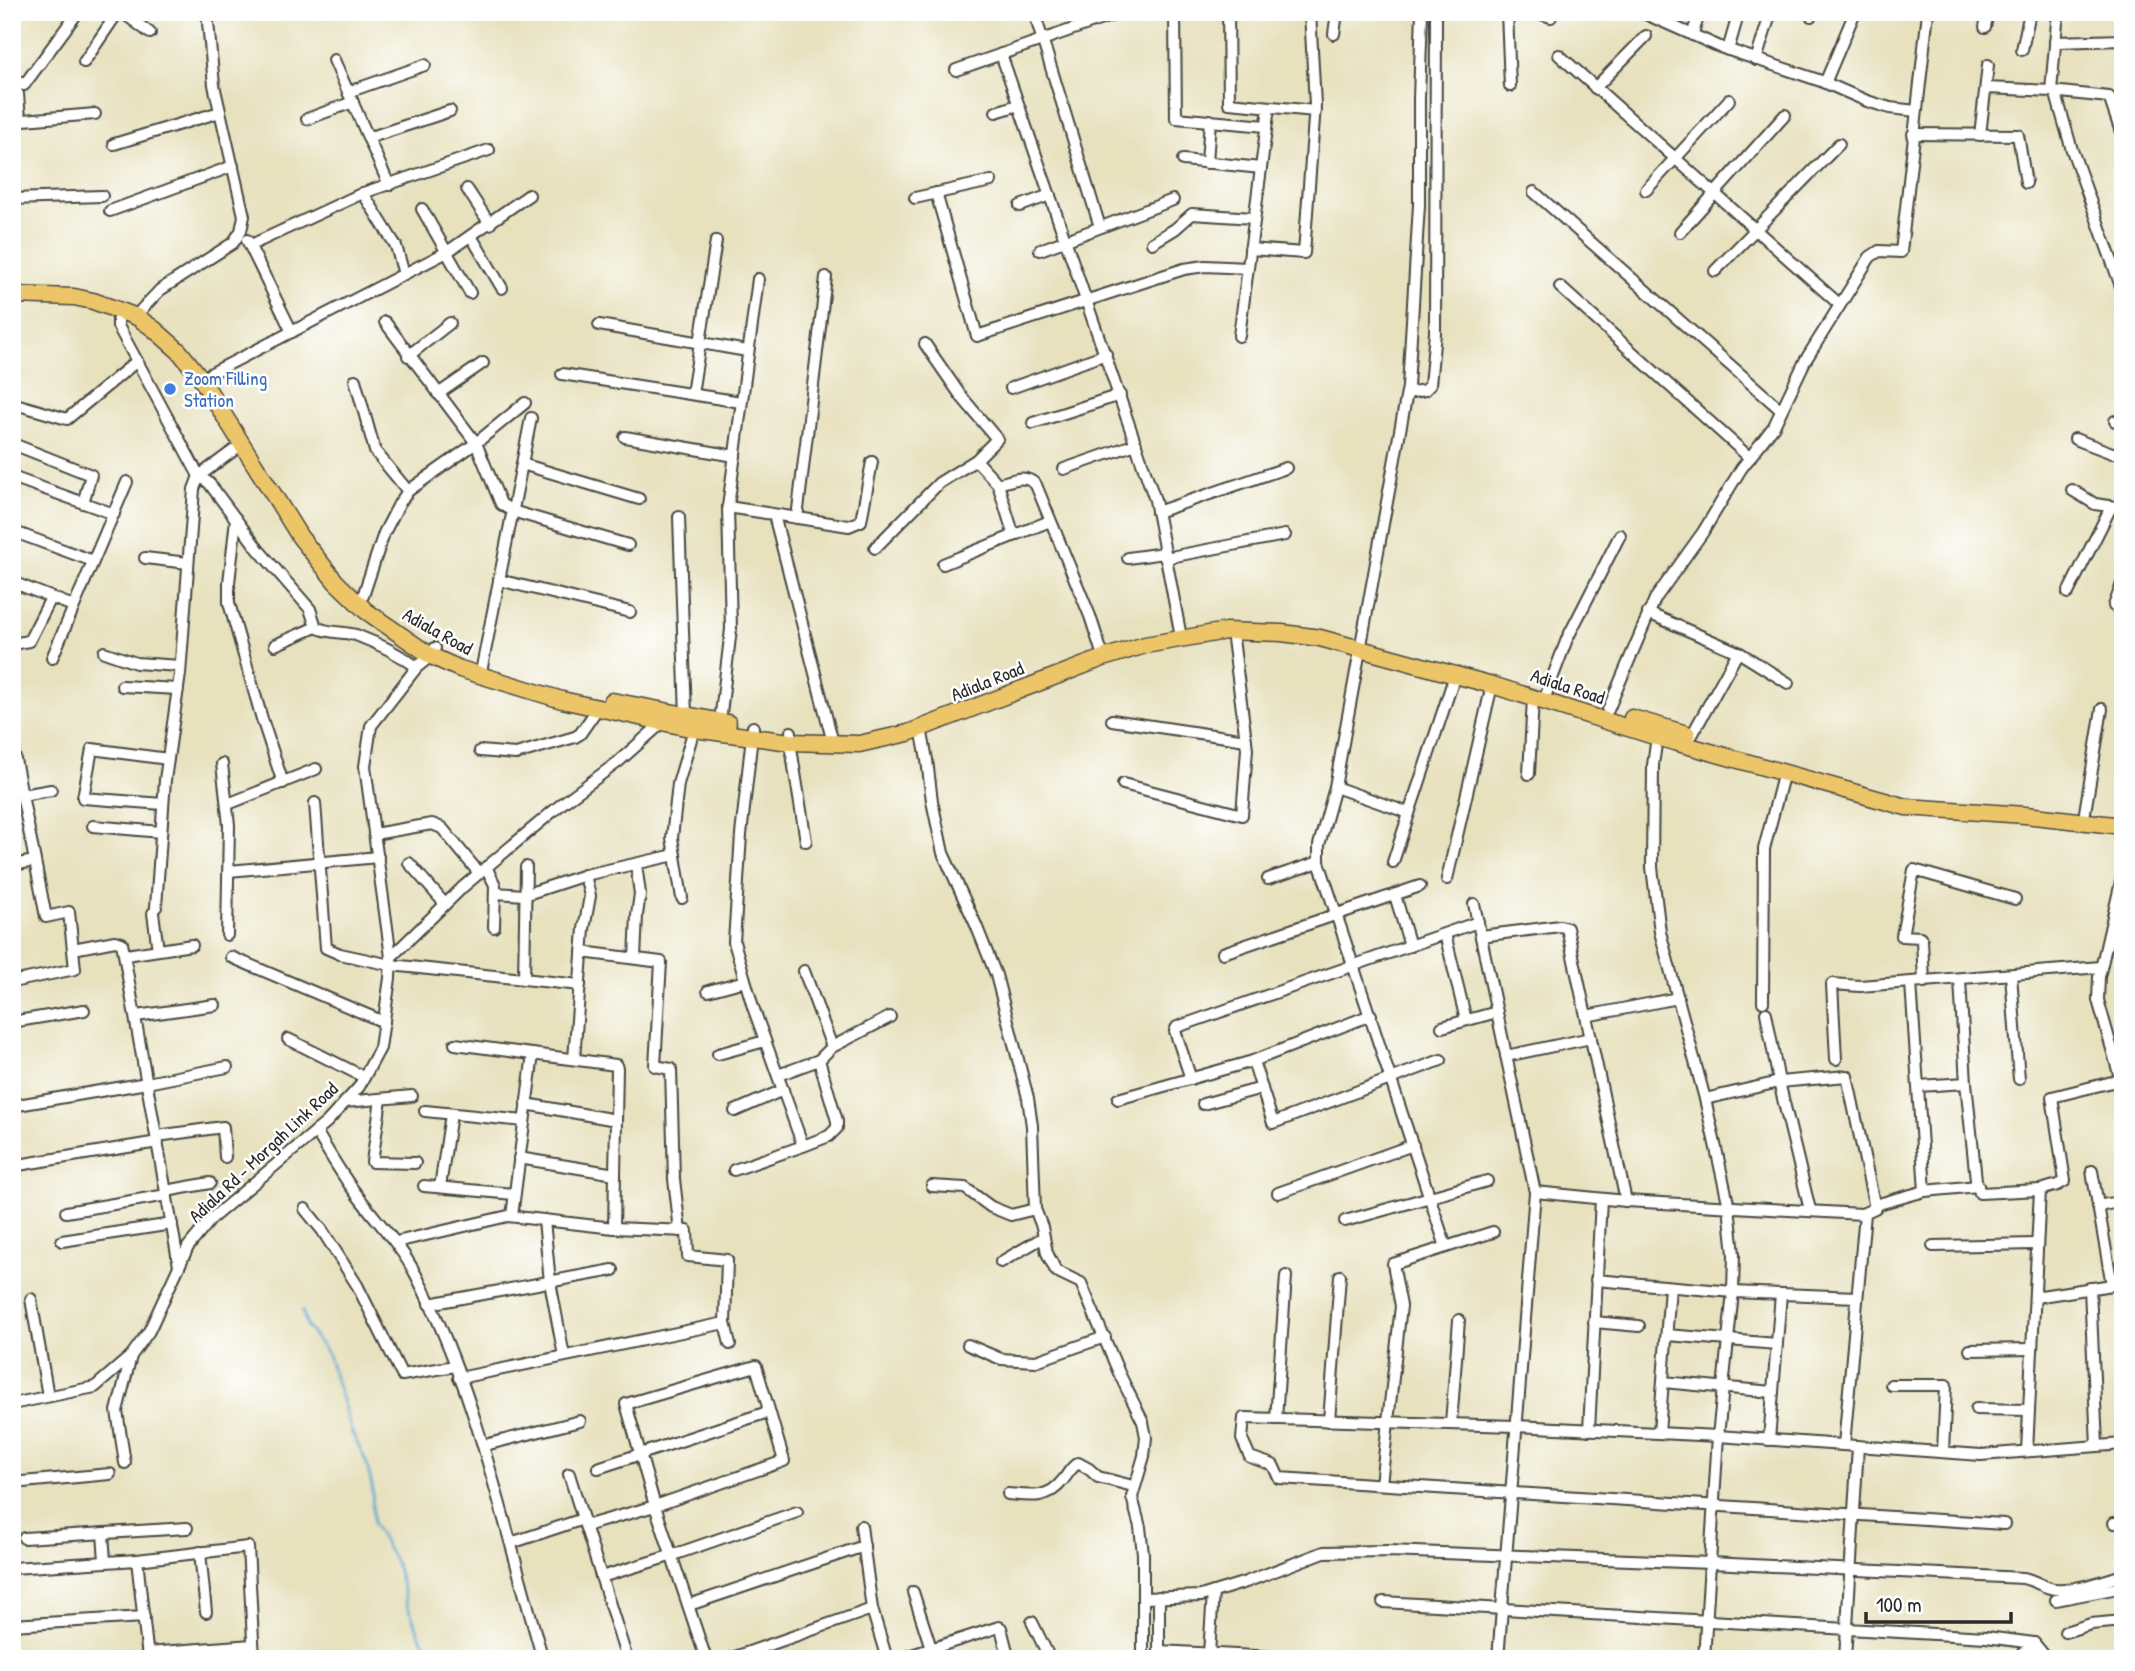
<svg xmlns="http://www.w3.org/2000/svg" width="2135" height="1671" font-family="'Patrick Hand',sans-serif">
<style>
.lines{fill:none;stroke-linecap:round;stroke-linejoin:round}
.stream{stroke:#5aa6d3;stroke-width:2.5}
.street-casing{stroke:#474641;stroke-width:14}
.primary-casing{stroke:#474641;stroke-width:19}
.street{stroke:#fff;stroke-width:10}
.primary{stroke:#edc569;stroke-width:16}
.shop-dot{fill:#3f7fe0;stroke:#fff;stroke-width:2.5}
.labels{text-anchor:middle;stroke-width:5;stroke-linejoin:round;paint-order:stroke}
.shop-label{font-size:19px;fill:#366cbe;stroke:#fff;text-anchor:start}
.street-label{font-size:19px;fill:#2b2b2b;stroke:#fff}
</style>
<rect width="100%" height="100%" fill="#fff"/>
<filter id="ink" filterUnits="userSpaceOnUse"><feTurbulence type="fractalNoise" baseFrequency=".0143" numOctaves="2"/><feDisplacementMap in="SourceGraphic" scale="14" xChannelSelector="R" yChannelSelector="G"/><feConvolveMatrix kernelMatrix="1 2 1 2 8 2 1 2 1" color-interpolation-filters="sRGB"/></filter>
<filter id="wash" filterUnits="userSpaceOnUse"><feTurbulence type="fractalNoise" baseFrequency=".00686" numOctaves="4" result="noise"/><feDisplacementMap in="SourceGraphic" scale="28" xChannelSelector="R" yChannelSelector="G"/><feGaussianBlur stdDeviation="1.57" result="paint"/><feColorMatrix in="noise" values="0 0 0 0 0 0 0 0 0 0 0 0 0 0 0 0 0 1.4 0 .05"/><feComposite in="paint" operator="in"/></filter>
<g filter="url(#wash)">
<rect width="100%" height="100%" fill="#e7e1be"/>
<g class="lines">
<path class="stream" d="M302,1311L308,1328L328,1355L352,1433L366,1461L372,1486L373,1523L396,1564L407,1604L422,1640L440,1659"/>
</g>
</g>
<g filter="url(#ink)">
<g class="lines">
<defs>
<g id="street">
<path d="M122,12L150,33"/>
<path d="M1034,12L1100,227"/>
<path d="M1175,12L1176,118L1266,126"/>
<path d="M1228,12L1229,103L1315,111"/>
<path d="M1422,12L1419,98V205L1408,387L1335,787L1319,845V862L1446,1247"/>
<path d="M1507,12L1510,86"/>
<path d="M1535,12L1551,17"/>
<path d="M1641,12L1720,47L1821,81L1867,101L1890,108L1916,111"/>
<path d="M1811,16L1813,12"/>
<path d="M1985,27L1988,12"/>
<path d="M1334,34L1337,12"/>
<path d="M1692,35L1700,12"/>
<path d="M2055,42L2123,40"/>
<path d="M1728,50L1739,12"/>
<path d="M2022,50L2030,12"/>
<path d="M1001,54L1155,500L1181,637"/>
<path d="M1559,55L1839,304"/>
<path d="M334,60L389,185"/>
<path d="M1756,60L1771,12"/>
<path d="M84,62L118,12"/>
<path d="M956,70L1122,12"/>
<path d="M12,77L24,85L78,12"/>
<path d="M1825,83L1855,12"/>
<path d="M1595,88L1646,36"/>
<path d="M1986,88L2051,91L2109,97L2123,138"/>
<path d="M2051,91L2057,22L2060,12"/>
<path d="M2055,91L2072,150L2123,292"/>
<path d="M348,92L425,65"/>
<path d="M18,94L20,120"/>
<path d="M996,112L1018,105"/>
<path d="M307,119L353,102"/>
<path d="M12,121L95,114"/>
<path d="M1913,134L2018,135L2026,183"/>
<path d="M1980,135L1988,65"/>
<path d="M368,138L450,111"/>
<path d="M114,144L220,112"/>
<path d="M1183,160L1261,168"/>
<path d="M1207,163L1210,120"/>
<path d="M467,189L490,224"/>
<path d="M1646,190L1729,100"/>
<path d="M1534,192L1781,410"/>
<path d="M363,193L396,246L404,274"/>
<path d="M936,193L977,336L1184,269L1205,266L1248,268"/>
<path d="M915,198L991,181"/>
<path d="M12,199L102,196"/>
<path d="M1020,206L1050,195"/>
<path d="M422,209L470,293"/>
<path d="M110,211L233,166"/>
<path d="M1680,232L1785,115"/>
<path d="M471,236L502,288"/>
<path d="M247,240L292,332"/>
<path d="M1152,243L1175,229L1192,214L1254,218"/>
<path d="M251,245L363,193L489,150"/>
<path d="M1250,249L1304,253L1315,105L1310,12"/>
<path d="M1040,250L1173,200"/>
<path d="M1715,271L1839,144"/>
<path d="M1560,287L1750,458"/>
<path d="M118,308V326L199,476L209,483L258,549L310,609L316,627"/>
<path d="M141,310L160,290L233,243L241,231L244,216L214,85L207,12"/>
<path d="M385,322L476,443L501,504L512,511L628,545"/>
<path d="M599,325L747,351"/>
<path d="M1239,336L1269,107"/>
<path d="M408,356L450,323"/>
<path d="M562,374L741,402"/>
<path d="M208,375L447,252L529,195"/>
<path d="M355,380L375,451L408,491"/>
<path d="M1011,388L1106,354"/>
<path d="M1407,393L1425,390L1430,385L1435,333L1436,12"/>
<path d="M438,394L483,363"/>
<path d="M692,394L716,241"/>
<path d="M12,403L67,419L137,361"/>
<path d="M2115,421H2123"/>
<path d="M1033,423L1120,395"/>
<path d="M625,437L735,456"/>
<path d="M2075,439L2112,453H2123"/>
<path d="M13,444L91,475L83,503"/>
<path d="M976,460L998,484L1014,536"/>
<path d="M522,464L639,499"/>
<path d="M1064,469L1136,444"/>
<path d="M12,477L114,514"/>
<path d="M998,484C1011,481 1025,473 1036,485L1090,616L1101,650"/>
<path d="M2072,490L2095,504L2123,508"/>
<path d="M728,507L849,526L861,521L872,462"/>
<path d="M1157,512L1286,468"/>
<path d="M774,515L831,735"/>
<path d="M679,517L686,716"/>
<path d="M797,518L826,277"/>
<path d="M236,519L229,583V603L262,719L283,783"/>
<path d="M12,531L93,561"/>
<path d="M875,548L939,483L976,460L997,439L961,396L925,344"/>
<path d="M145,558L188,563"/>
<path d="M1128,558L1164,553"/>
<path d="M1165,558L1285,535"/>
<path d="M943,564L1050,521"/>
<path d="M499,580L630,612"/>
<path d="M12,582L68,604"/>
<path d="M2068,593L2111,507"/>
<path d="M363,596L384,533L399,504L408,491L476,443L525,403"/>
<path d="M2114,606L2123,581"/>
<path d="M1648,613L1740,653L1788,683"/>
<path d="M12,644L29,641L51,598"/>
<path d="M275,645L316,627C329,634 342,631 356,635C377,643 398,653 417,667"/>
<path d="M104,652L136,663L180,666"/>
<path d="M52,658L127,482"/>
<path d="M482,667L531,418"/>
<path d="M122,686L178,689"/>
<path d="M1547,692L1567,639L1620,535"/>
<path d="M1608,710L1655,599L1703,532L1741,469L1774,426L1805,361L1870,257L1879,251L1901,252L1928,12"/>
<path d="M1112,720L1246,740"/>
<path d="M720,722L731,629L728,507L758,279"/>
<path d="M921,728L927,760L932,801L943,853L976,925L996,975L1028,1098L1032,1126L1035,1209L1042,1227L1047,1253L1056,1271L1081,1283L1119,1373L1143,1422L1146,1437L1144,1456L1132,1497L1140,1527L1143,1554V1659"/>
<path d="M791,732L790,742L806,841"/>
<path d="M1692,735L1738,652"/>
<path d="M1657,737L1653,765L1652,867L1660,932L1705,1099L1729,1207L1734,1254L1733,1292L1718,1436L1704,1659"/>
<path d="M12,744L46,917L69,912L75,969L12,982"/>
<path d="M480,751L516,754L575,737L580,734L598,708"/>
<path d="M222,764L229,825L227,935"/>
<path d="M1529,774L1533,698"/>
<path d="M1123,784L1242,815L1247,749L1232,631"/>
<path d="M1335,787L1409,813"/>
<path d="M22,795L51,790"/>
<path d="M315,803L326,948L340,954L391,965L580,985"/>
<path d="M163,804L83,798L92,749L168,759"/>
<path d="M228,804L316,769"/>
<path d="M2085,812L2102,709"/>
<path d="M93,826L161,832"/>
<path d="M374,834L432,824L442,828L479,873"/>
<path d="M1393,862L1455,675"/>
<path d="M409,863L445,904"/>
<path d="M12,865L35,861"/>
<path d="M486,867L495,885L494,927"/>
<path d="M229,871L378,857"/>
<path d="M2123,873L2099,977L2098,1000L2123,1088"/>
<path d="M1268,879L1319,862"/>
<path d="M1447,879L1492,685"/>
<path d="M496,893L524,895L585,875L675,855"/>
<path d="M1395,895L1410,946"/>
<path d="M682,898L672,838L678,784L694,729"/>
<path d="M1474,904L1535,1192L1498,1659"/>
<path d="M156,907L165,780L180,674L194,489L199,476L241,445"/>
<path d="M153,913L158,950"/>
<path d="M1445,934L1466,1020"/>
<path d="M1481,936L1560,926L1567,928L1626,1201"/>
<path d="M73,949L115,941L122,943L179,1266"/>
<path d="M582,952L661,962L655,1066L671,1069L674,1179L680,1231"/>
<path d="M1223,953L1420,886"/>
<path d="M126,955L192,945"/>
<path d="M231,957L384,1022"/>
<path d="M391,957L464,886L564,802L618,762L663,722"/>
<path d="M635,958L637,915L640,894L636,864"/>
<path d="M804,971L832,1047"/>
<path d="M2011,975L2019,1079"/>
<path d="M524,979L526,867"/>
<path d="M1960,980L1966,1083L1976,1180L1980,1193L2040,1190"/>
<path d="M1924,982L1922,940L1920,937L1902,936L1914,870L2015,899"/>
<path d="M1911,983L1925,1191"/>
<path d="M708,991L745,981"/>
<path d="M1763,1002L1764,849L1784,772"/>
<path d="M1766,1013L1779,1082L1810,1210"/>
<path d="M136,1016L215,1005"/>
<path d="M1586,1016L1678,998"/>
<path d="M12,1022L84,1010"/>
<path d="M1442,1027L1497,1012"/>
<path d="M288,1039L364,1077"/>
<path d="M455,1044L616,1065L617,1068L614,1228"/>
<path d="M718,1054L765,1041"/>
<path d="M1506,1056L1591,1038"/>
<path d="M574,1059L584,929L590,896L585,875"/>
<path d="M1836,1059L1832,984L1860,986L2101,967"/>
<path d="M1253,1061L1273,1123L1441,1060"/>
<path d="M778,1075L819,1060L832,1047L890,1017"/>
<path d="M1191,1079L1175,1031L1177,1027L1478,922"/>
<path d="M1919,1086L1966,1083"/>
<path d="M381,1099L372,1162L415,1163"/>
<path d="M1118,1099L1253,1061L1371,1015"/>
<path d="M345,1102L412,1096"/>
<path d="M526,1104L616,1120"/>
<path d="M1203,1104L1262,1088"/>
<path d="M12,1106L147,1083L227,1067"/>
<path d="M425,1111L524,1121"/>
<path d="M735,1111L783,1090"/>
<path d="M316,1131C326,1148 336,1165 347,1181C369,1214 398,1240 416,1275C479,1396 504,1530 543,1659"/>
<path d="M157,1136L223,1127L225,1157"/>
<path d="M803,1146L829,1136L837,1128V1121L819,1060"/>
<path d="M519,1158L615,1174"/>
<path d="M12,1166L158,1142"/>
<path d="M734,1170L803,1146L753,1007L734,942L741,835L753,727"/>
<path d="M424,1186L514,1194"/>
<path d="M932,1186L965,1188L991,1207L1011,1215L1035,1209"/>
<path d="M440,1187L451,1114"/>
<path d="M166,1191L210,1183"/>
<path d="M1535,1192L1626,1201L1862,1214L1875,1208L1847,1076L1779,1082L1705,1099"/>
<path d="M1278,1193L1413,1145"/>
<path d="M1875,1205L1925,1191L1978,1186"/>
<path d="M2098,1206L2123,1201"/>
<path d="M305,1209L322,1230L357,1285L402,1375L455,1366"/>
<path d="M66,1212L167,1195"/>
<path d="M512,1216L533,1054"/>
<path d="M544,1220L550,1282L564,1356"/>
<path d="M1345,1221L1487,1181"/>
<path d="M62,1241L172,1224"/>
<path d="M396,1242L508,1216L614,1228L687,1231L688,1256L727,1260L725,1323L730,1344"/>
<path d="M1933,1246L2037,1244"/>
<path d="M1001,1262L1044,1237"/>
<path d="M1596,1280L1733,1292L1857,1297"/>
<path d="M2090,1288L2097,1446"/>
<path d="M2035,1297L2112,1285L2092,1171"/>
<path d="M31,1299L48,1396"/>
<path d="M429,1304L613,1270"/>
<path d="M1594,1322L1639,1326"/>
<path d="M1667,1335L1777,1344"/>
<path d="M968,1345L1001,1359L1036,1361L1105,1337"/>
<path d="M1970,1350L2032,1349"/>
<path d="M459,1378L725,1323"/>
<path d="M1663,1382L1773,1392"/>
<path d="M1891,1385H1946L1943,1452"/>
<path d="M12,1404L95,1387L131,1356L149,1331L188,1247L212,1218L327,1122L359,1087L380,1048L390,978L391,957L365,766L371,726L417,667L431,656L435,648"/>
<path d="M1976,1409L2029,1410"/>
<path d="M1276,1419L1286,1276"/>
<path d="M1329,1421L1340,1276"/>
<path d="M1451,1424L1459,1320"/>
<path d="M1589,1430L1601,1199"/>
<path d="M1659,1433L1670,1287"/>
<path d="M1769,1440L1781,1294"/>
<path d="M485,1445L580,1421"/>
<path d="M1844,1445L1865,1213"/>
<path d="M2027,1451L2040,1190L2058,1185L2065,1181L2052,1097L2120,1080"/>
<path d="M125,1463L117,1411L131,1356"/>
<path d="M598,1468L768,1412"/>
<path d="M569,1474L627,1659"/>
<path d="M12,1483L110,1474"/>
<path d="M1381,1484L1401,1306L1393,1264L1493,1232"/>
<path d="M1008,1494C1030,1496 1048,1500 1063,1480C1069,1473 1070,1468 1078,1463L1089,1469L1098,1477L1133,1486"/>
<path d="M2114,1523H2123"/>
<path d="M2004,1524L1279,1478L1273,1465L1250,1457L1242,1439L1244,1418L1516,1426L1718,1436L1981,1455L2123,1444"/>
<path d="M585,1526L655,1506L784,1461L756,1366L626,1404L655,1506L706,1659"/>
<path d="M861,1526L872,1609L887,1659"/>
<path d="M103,1533L105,1561"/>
<path d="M24,1538L187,1528"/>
<path d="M511,1543L583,1519"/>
<path d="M200,1552L206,1612"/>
<path d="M137,1560L148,1658"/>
<path d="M12,1568L137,1560L248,1547L254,1659"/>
<path d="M601,1577L673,1555L797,1512"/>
<path d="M913,1592L931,1648"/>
<path d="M1159,1597V1651L1311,1659"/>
<path d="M1143,1598L1201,1596L1246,1582L1324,1552L1388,1551L1711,1563L2023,1578C2034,1580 2045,1588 2055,1589C2077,1591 2102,1581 2123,1575"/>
<path d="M2056,1600L2123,1587"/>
<path d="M1383,1602L1986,1637L2034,1643L2047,1659"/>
<path d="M689,1605L864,1546"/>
<path d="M1032,1622L1050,1659"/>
<path d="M12,1625L144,1617"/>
<path d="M2065,1632L2091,1624L2123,1621"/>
<path d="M147,1653L252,1645"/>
<path d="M1209,1654L1213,1592"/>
<path d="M729,1659L872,1609"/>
<path d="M899,1659L999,1627L1001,1628L1009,1659"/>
<path d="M1845,1659L1858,1446"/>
<path d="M2018,1659L2034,1643"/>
</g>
<g id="primary">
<path d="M12,295L74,297L93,301L137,317L154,329L179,351L200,377L300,537L336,582L366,611L431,656L460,669L562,700L694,729L790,742L859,744L908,733L1103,658L1145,645L1226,631L1282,633L1320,638L1492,685L1657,737L1906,807L2025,815L2123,826"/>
<path d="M612,701L728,723"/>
<path d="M1632,718L1687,734"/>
</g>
</defs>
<use href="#street" class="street-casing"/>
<use href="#primary" class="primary-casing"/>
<use href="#street" class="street"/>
<use href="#primary" class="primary"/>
</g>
</g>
<circle class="shop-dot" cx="170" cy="389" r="7"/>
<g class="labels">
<g class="shop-label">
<text x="184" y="385">Zoom Filling<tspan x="184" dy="22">Station</tspan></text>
</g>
<g class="street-label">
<text transform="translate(438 631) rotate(29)" y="7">Adiala Road</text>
<text transform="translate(987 681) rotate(-22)" y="7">Adiala Road</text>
<text transform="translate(1568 686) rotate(18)" y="7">Adiala Road</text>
<text transform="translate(263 1152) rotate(-43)" y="7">Adiala Rd - Morgah Link Road</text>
</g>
</g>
<rect width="2135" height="1671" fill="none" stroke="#fff" stroke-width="42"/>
<path d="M1866 1612v10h145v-10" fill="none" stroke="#2b2b2b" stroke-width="3.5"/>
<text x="1876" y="1612" font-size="21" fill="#2b2b2b" stroke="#ffffff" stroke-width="5" paint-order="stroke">100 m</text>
</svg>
